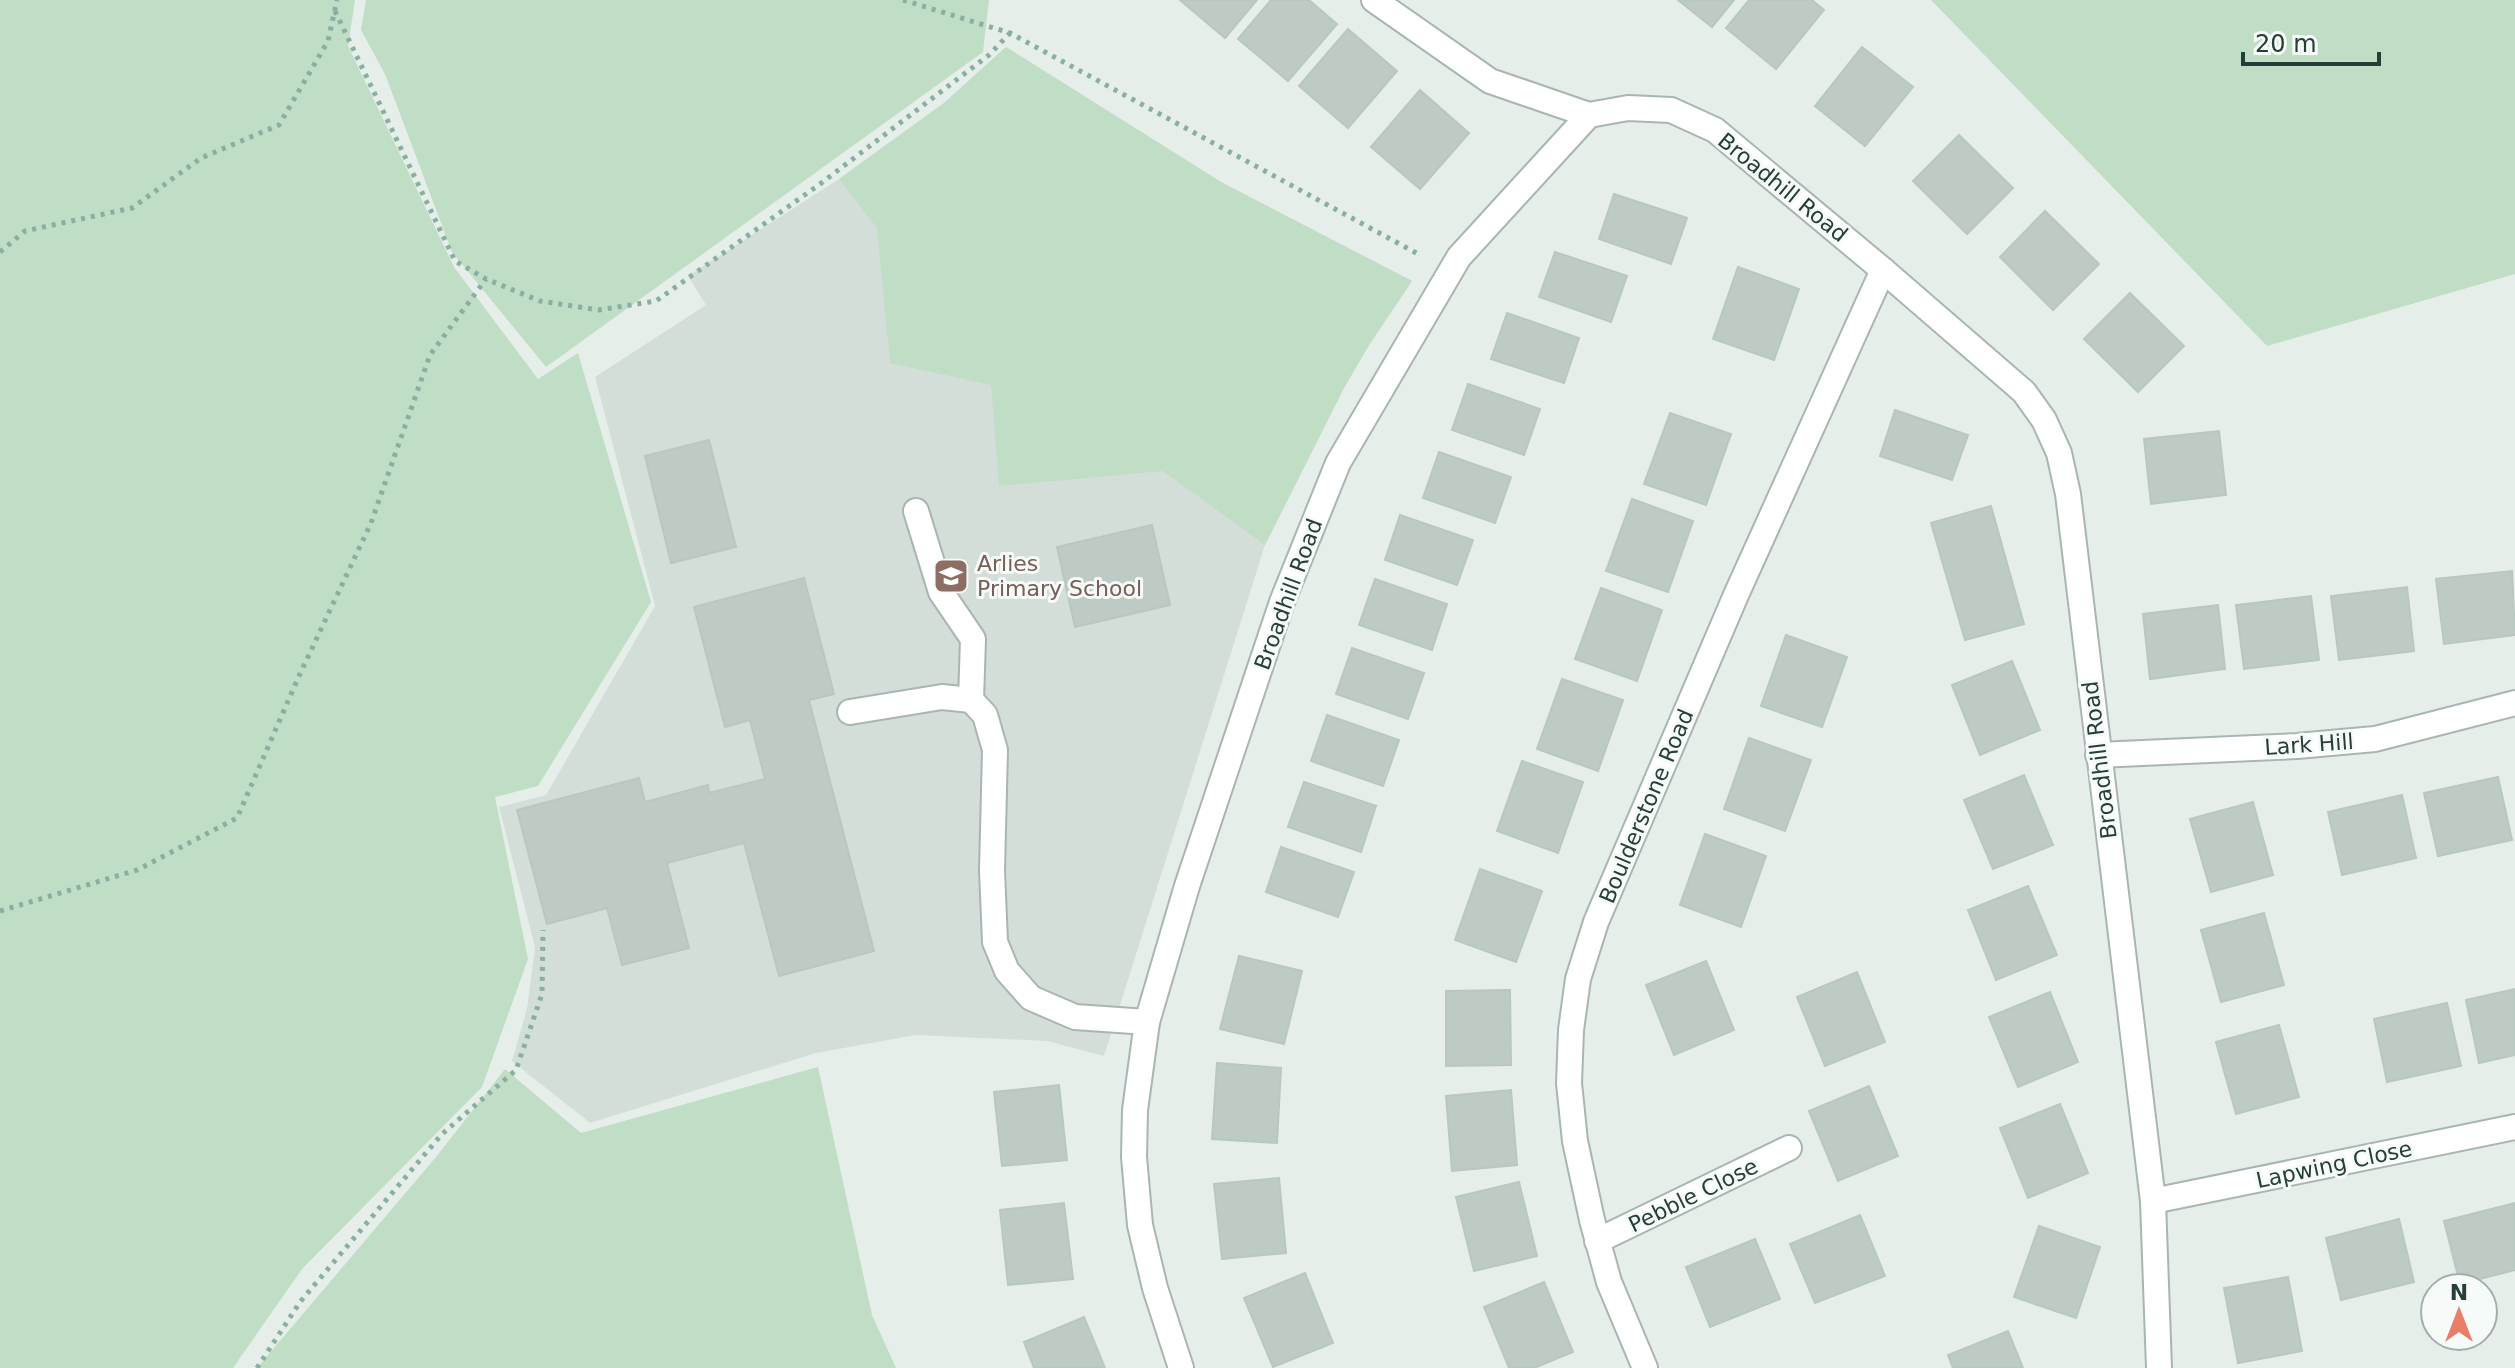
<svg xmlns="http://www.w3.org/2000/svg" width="2515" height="1368" font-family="'DejaVu Sans',sans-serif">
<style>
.built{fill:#d4ded8}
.green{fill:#c0ddc6}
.building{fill:#becbc5;stroke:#b8c7c0;stroke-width:2}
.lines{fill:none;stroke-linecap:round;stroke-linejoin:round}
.minor-casing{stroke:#a9b6b0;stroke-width:28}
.path{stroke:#88afa0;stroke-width:5;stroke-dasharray:4 6;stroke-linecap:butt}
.minor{stroke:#fff;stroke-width:24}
.labels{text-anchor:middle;stroke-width:6;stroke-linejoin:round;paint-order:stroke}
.street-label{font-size:22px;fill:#263f36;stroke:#f6faf8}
.education-label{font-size:22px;fill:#785e54;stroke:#f6faf8;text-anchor:start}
</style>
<rect width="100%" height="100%" fill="#e6eeea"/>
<path class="built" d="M1006,47L1221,182L1412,281L1369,345L1344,388L1265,545L1104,1056L1047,1041L916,1035L816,1053L590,1123L512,1061L527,1009L535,947L499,807L546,795L655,606L595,377L706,305L688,276L839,179L944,103Z"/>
<g class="green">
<path d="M0,0H355L348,46L454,267L538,379L578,353L651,602L538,786L495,797L528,959L482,1087L302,1269L233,1368H0Z"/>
<path d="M366,0H989L983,52L546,367L452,252L385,74L361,30Z"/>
<path d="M1931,0H2515V274L2267,346Z"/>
<path d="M1006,47L1221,182L1412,281L1369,345L1344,388L1265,545L1163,471L999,486L991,385L890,363L877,228L839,179L944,103Z"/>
<path d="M818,1067L872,1315L896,1368H257L436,1157L505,1069L581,1133Z"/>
</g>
<g class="building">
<path d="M1180,0H1257L1225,38Z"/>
<path d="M1271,0H1309L1337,24L1288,81L1238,39Z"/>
<path d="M1678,0H1734L1712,27Z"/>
<path d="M1749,0H1812L1824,10L1776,69L1726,28Z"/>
<path d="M1348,29L1397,71L1348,128L1299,86Z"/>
<path d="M1862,47L1913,87L1865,146L1815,106Z"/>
<path d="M1420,90L1469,133L1420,189L1371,147Z"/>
<path d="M1959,135L2013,188L1967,234L1913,181Z"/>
<path d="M1614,194L1687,218L1671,264L1599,239Z"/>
<path d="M2045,211L2099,264L2053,310L2000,257Z"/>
<path d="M1555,252L1627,276L1611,322L1539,297Z"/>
<path d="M1738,267L1799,289L1774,360L1713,339Z"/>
<path d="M2130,293L2184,346L2138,392L2084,339Z"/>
<path d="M1507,313L1579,338L1564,383L1491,359Z"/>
<path d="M1468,384L1540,409L1524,455L1452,430Z"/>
<path d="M1895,410L1968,435L1952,480L1880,456Z"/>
<path d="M1670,413L1731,434L1706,505L1644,484Z"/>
<path d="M2219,431L2226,495L2151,504L2144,439Z"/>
<path d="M709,440L736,547L671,563L645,456Z"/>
<path d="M1439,452L1511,477L1495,523L1423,498Z"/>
<path d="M1632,499L1693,521L1668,592L1606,571Z"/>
<path d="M1991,506L2024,624L1965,640L1931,523Z"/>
<path d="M1400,515L1473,540L1457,585L1385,560Z"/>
<path d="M1152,525L1170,605L1075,627L1057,547Z"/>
<path d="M2512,571L2515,635L2444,644L2436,579Z"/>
<path d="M804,578L834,694L809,700L874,951L779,976L744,843L667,863L689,948L622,965L607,908L547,924L517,810L639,778L645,802L708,785L709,793L765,779L750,720L725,727L694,607Z"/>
<path d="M1375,579L1447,604L1432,650L1359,625Z"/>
<path d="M2407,587L2414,651L2339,660L2331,596Z"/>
<path d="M1601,588L1662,610L1637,681L1575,659Z"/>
<path d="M2311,596L2319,660L2244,669L2236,605Z"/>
<path d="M2218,605L2225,669L2150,679L2143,614Z"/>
<path d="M1786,635L1847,657L1822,727L1761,706Z"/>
<path d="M1352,648L1424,673L1408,719L1336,694Z"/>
<path d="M2012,661L2040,730L1980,755L1952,685Z"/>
<path d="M1562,679L1623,700L1598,771L1537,749Z"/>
<path d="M1327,715L1399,740L1383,786L1311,761Z"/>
<path d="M1749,738L1811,760L1785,831L1724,809Z"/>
<path d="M1522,761L1583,782L1558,853L1497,831Z"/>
<path d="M2024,775L2053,845L1993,869L1964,800Z"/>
<path d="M2498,777L2512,840L2438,856L2424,793Z"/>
<path d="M1304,782L1376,806L1361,852L1288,827Z"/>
<path d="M2402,795L2416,858L2342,875L2328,812Z"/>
<path d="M2253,802L2273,875L2211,892L2190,819Z"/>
<path d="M1705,834L1766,856L1741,927L1680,905Z"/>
<path d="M1281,847L1354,872L1338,917L1266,892Z"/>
<path d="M1480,869L1542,891L1516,962L1455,940Z"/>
<path d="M2028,886L2057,955L1996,980L1968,910Z"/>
<path d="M2264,913L2284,985L2221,1002L2201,930Z"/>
<path d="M1239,956L1302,971L1284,1044L1220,1029Z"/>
<path d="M1706,961L1734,1030L1674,1055L1646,985Z"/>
<path d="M1857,972L1885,1042L1825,1066L1797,997Z"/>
<path d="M2515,989V1055L2479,1063L2466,1000Z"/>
<path d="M1510,990L1511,1065L1446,1066V991Z"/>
<path d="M2050,992L2078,1062L2018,1087L1989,1017Z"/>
<path d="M2447,1003L2461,1066L2387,1082L2374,1019Z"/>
<path d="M2279,1025L2299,1097L2236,1114L2216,1042Z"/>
<path d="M1217,1063L1281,1068L1277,1143L1212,1139Z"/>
<path d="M1059,1085L1067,1160L1002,1166L994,1092Z"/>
<path d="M1869,1086L1898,1156L1838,1181L1809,1111Z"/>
<path d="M1511,1090L1517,1165L1452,1171L1446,1096Z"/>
<path d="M2060,1104L2088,1173L2028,1198L2000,1128Z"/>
<path d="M1279,1178L1286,1253L1222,1259L1214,1184Z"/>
<path d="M1519,1182L1537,1256L1474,1271L1456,1197Z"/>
<path d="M1064,1203L1073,1279L1008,1285L1000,1210Z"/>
<path d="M2515,1203V1270L2460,1284L2444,1221Z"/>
<path d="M1860,1215L1885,1276L1815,1303L1790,1244Z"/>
<path d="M2399,1219L2414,1282L2341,1300L2326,1238Z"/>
<path d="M2039,1226L2100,1247L2076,1318L2014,1297Z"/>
<path d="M1755,1239L1780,1299L1710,1327L1686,1267Z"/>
<path d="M1305,1273L1333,1343L1273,1367L1244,1298Z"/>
<path d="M2288,1277L2302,1351L2238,1363L2224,1288Z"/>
<path d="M1544,1282L1573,1352L1534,1368H1509L1484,1307Z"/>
<path d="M1084,1317L1105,1368H1034L1024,1342Z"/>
<path d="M2008,1331L2023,1368H1953L1948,1355Z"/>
</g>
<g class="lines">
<defs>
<g id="minor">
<path d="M1374,0L1490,81L1589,115"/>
<path d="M916,511L941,592L973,639L971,700"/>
<path d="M850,712L942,697L971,700L985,715L995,750L992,871L995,942L1007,971L1031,998L1075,1017L1147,1022"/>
<path d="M2098,755L2297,746L2375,739L2515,703"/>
<path d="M2153,1201L2515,1127"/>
<path d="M1597,1241L1789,1148"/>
<path d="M1181,1368L1155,1288L1140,1225L1134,1157L1135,1110L1147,1022L1187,886L1282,602L1338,463L1459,257L1589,115L1628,108L1671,110L1715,130L1883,270L2024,392L2044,420L2059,453L2068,494L2153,1201L2159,1368"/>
<path d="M1645,1368L1609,1282L1592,1220L1575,1141L1569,1083L1571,1030L1578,979L1596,922L1736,595L1883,270"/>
</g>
</defs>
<use href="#minor" class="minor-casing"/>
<g class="path">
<path d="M903,0L1010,33L1420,255"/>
<path d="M335,11L455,261L486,279L540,301L599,310L656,301L820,184L989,55L1010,33"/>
<path d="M0,252L25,231L132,208L201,158L279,125L328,41L337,0"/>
<path d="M0,911L137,870L237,818L299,676L371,523L430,355L486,279"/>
<path d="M257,1368L300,1302L442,1134L516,1070L542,994L543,930"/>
</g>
<use href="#minor" class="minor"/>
</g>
<defs>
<symbol id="school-square" viewBox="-11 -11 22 22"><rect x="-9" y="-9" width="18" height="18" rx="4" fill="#8d6e63" stroke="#f6faf8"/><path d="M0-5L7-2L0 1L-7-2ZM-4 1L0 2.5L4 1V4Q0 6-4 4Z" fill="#fff"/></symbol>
</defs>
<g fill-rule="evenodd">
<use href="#school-square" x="931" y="556" width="40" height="40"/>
</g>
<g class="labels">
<g class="street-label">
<text transform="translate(1783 187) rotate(39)" y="8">Broadhill Road</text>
<text transform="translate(1288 594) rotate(-70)" y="8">Broadhill Road</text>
<text transform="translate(2309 744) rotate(-4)" y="8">Lark Hill</text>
<text transform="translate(2099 760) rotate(-97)" y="8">Broadhill Road</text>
<text transform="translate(1646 806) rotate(-67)" y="8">Boulderstone Road</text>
<text transform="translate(2334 1164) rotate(-12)" y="8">Lapwing Close</text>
<text transform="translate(1693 1195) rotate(-26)" y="8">Pebble Close</text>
</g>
<g class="education-label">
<text x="977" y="571">Arlies<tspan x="977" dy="25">Primary School</tspan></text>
</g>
</g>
<g transform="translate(2459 1312)"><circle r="38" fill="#f6faf8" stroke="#a3afaa" stroke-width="2"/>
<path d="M0-6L14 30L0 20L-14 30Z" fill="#e97e68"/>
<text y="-12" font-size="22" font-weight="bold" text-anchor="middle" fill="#263f36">N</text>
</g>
<path d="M2243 52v12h136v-12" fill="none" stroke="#263f36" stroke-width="4"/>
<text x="2255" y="52" font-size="24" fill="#263f36" stroke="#f6faf8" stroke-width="6" paint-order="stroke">20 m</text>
</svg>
